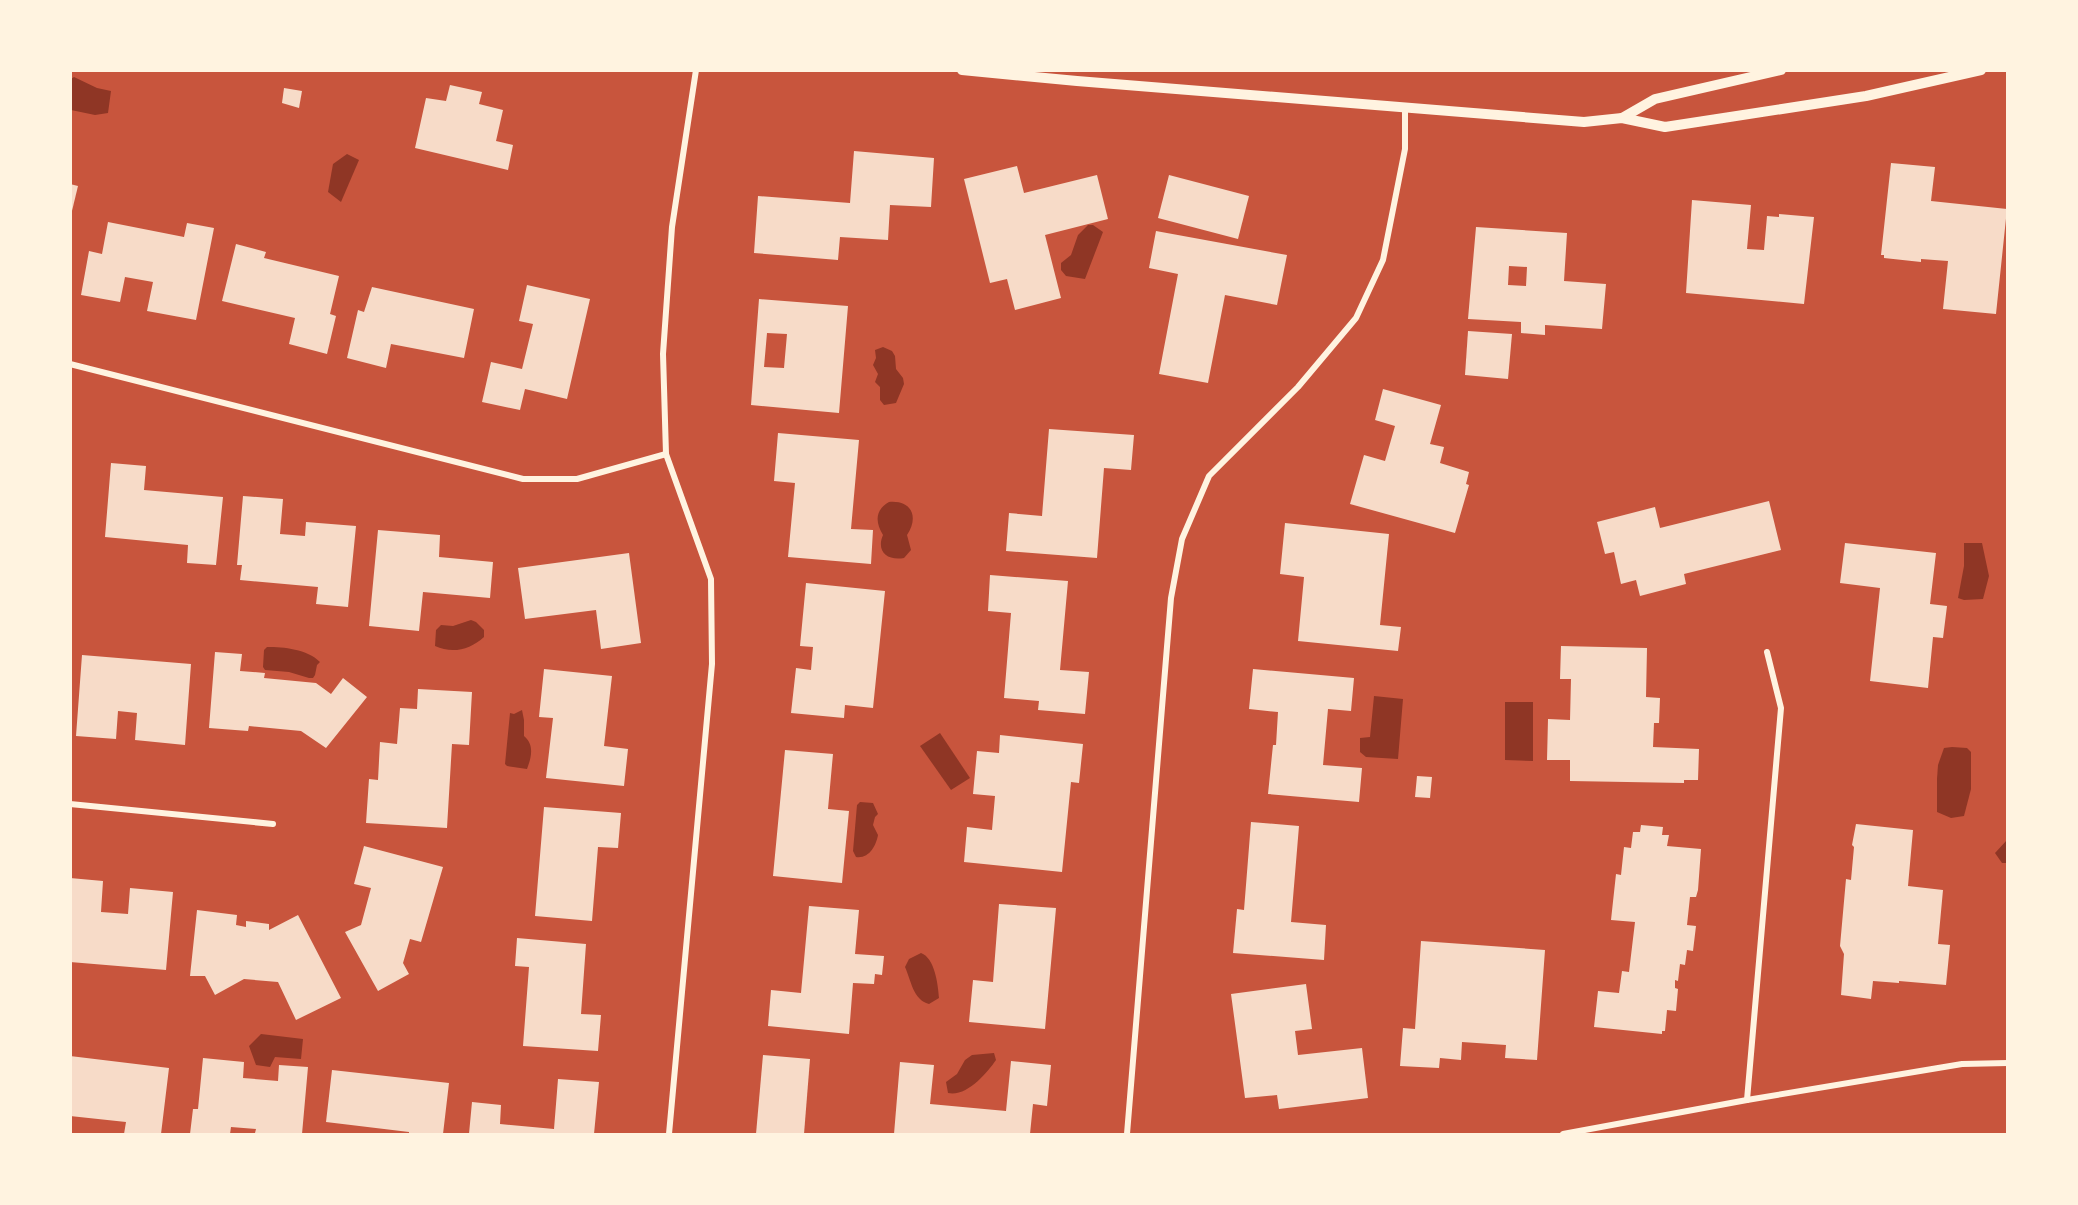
<svg xmlns="http://www.w3.org/2000/svg" width="2078" height="1205" font-family="'Alegreya Sans',sans-serif">
<style>
.water{fill:#8f3625}
.building{fill:#f7dbc8;fill-rule:evenodd}
.lines{fill:none;stroke-linecap:round;stroke-linejoin:round}
.minor{stroke:#fff3e0;stroke-width:6}
.tertiary{stroke:#fff3e0;stroke-width:10}
</style>
<rect width="100%" height="100%" fill="#c8553d"/>
<g class="water">
<path d="M74,77L97,88L111,91L108,113L95,115L71,110V79Z"/>
<path d="M347,154L359,160L341,202L328,192L333,164Z"/>
<path d="M1088,225H1093L1103,232L1085,279L1066,276L1061,270V263L1071,255L1078,235Z"/>
<path d="M883,347L892,351L895,356L896,369L903,378L904,384L896,403L884,405L880,400V387L875,382L878,374L873,365L876,358L875,350Z"/>
<path d="M889,502C912,500 919,517 907,535L911,550L904,558C887,561 876,551 883,535C875,522 875,510 889,502Z"/>
<path d="M1964,543H1982L1989,576L1983,599L1964,600L1958,598L1964,566Z"/>
<path d="M471,620L476,622L484,630V637C470,650 452,654 435,646L436,630L441,625L453,626Z"/>
<path d="M267,647C284,647 307,649 320,662L317,665L315,675L313,678H309L289,672L265,670L263,667L264,650Z"/>
<path d="M1374,696L1403,699L1398,759L1366,757L1360,752V738L1370,737Z"/>
<path d="M1505,702H1533V761L1505,760Z"/>
<path d="M522,710L524,720V736C535,745 531,758 527,769L507,766L505,764L510,713L514,714Z"/>
<path d="M940,733L970,778L951,790L920,746Z"/>
<path d="M1952,747L1967,748L1971,752V789L1964,816L1951,818L1937,812V779L1938,765L1944,748Z"/>
<path d="M860,802L873,803L878,814L875,817L873,825L878,835C876,846 869,859 856,857L853,851L857,805Z"/>
<path d="M2007,840V863H2002L1995,853Z"/>
<path d="M921,953C935,958 938,985 939,998L929,1004C913,1000 911,980 905,967L909,959Z"/>
<path d="M261,1034L303,1039L301,1059L275,1057L270,1067L256,1065L249,1046Z"/>
<path d="M994,1053L996,1060C987,1073 967,1097 948,1093L946,1082L957,1074L965,1060L972,1055Z"/>
</g>
<g class="building">
<path d="M450,85L482,92L479,104L503,110L496,141L513,145L508,170L415,148L426,98L446,101Z"/>
<path d="M284,88L302,91L299,108L282,103Z"/>
<path d="M854,151L934,158L931,207L890,205L888,240L840,237L838,260L754,253L758,196L850,203Z"/>
<path d="M1891,163L1935,167L1931,201L2007,209L1996,314L1943,309L1948,261L1921,259V262L1884,258V255H1881Z"/>
<path d="M1017,166L1024,193L1097,175L1108,219L1045,235L1061,298L1015,310L1007,279L990,283L964,179Z"/>
<path d="M1169,175L1249,196L1238,239L1158,218Z"/>
<path d="M70,184L78,186L71,215L70,214Z"/>
<path d="M1692,200L1751,205L1747,249L1764,250L1767,216L1779,217V214L1814,217L1804,304L1686,293Z"/>
<path d="M108,222L184,237L187,223L214,228L196,320L147,311L153,282L125,277L120,302L81,295L89,251L102,254Z"/>
<path d="M1476,227L1567,233L1564,281L1606,284L1602,329L1545,325V335L1521,333V322L1468,319ZM1509,266L1527,267L1526,286L1508,285Z"/>
<path d="M1156,231L1287,255L1277,305L1225,295L1208,383L1159,374L1178,274L1149,268Z"/>
<path d="M236,244L266,252L264,258L339,276L330,314L336,316L327,354L289,344L295,318L222,301Z"/>
<path d="M527,285L590,299L567,399L525,389L520,410L482,402L491,362L522,369L533,324L519,321Z"/>
<path d="M372,287L474,309L464,358L391,344L386,368L347,358L358,310L364,312Z"/>
<path d="M759,299L848,306L839,413L751,405ZM767,333L787,334L784,368L764,367Z"/>
<path d="M1468,331L1512,334L1508,379L1465,375Z"/>
<path d="M1383,389L1441,405L1430,444L1444,447L1440,463L1469,472L1466,484L1469,485L1455,533L1350,504L1364,455L1385,461L1395,426L1375,420Z"/>
<path d="M1049,429L1134,435L1131,470L1104,468L1097,558L1006,551L1009,513L1042,516Z"/>
<path d="M778,433L859,440L851,529L873,530L871,564L788,557L795,483L774,481Z"/>
<path d="M111,463L146,466L144,490L223,497L216,565L187,563L188,545L105,537Z"/>
<path d="M243,496L283,499L280,534L305,536L306,522L356,526L348,607L316,604L318,587L240,580L242,565H237Z"/>
<path d="M1769,501L1781,550L1684,574L1686,584L1640,596L1636,580L1621,584L1614,552L1605,554L1597,522L1655,507L1660,528Z"/>
<path d="M1285,523L1389,534L1380,625L1401,627L1398,651L1298,641L1304,577L1280,574Z"/>
<path d="M378,530L440,535L439,557L493,562L490,598L423,592L419,631L369,626Z"/>
<path d="M1845,543L1936,553L1930,604L1947,606L1943,638L1933,637L1928,688L1870,681L1880,588L1840,583Z"/>
<path d="M629,553L641,643L601,649L596,610L525,619L518,568Z"/>
<path d="M990,575L1068,581L1060,670L1089,672L1085,714L1038,710L1039,701L1004,698L1011,613L988,611Z"/>
<path d="M806,583L885,591L873,708L845,705L844,718L791,713L796,668L811,670L813,647L800,646Z"/>
<path d="M1561,646L1647,648L1646,697L1660,698L1659,723H1654L1653,747L1699,749L1698,780H1684V783L1570,781V760H1547L1548,719L1570,720L1571,679H1560Z"/>
<path d="M215,652L242,654L240,671L265,673L264,678L316,683L331,694L343,678L367,697L326,748L301,731L249,726L248,731L209,728Z"/>
<path d="M82,655L191,664L185,745L135,740L137,713L118,711L116,739L76,736Z"/>
<path d="M544,669L612,676L604,746L628,749L624,786L546,778L553,718L539,717Z"/>
<path d="M1253,669L1354,678L1351,711L1328,709L1323,765L1362,768L1359,802L1268,794L1273,745H1276L1278,712L1249,709Z"/>
<path d="M418,689L472,692L469,745L452,744L447,828L366,823L369,779L378,780L380,742L397,744L400,708L417,709Z"/>
<path d="M1000,735L1083,744L1079,783L1071,782L1062,872L964,862L967,827L992,830L995,796L973,794L977,751L999,753Z"/>
<path d="M785,750L833,754L828,809L849,811L842,883L773,876Z"/>
<path d="M1417,776L1432,777L1430,798L1415,797Z"/>
<path d="M544,807L621,813L618,848L598,847L592,921L535,916Z"/>
<path d="M1251,822L1299,826L1291,922L1326,925L1324,960L1233,953L1237,909L1244,910Z"/>
<path d="M1856,824L1913,830L1908,886L1943,890L1938,944L1950,945L1946,985L1899,981V983L1873,981L1871,999L1841,995L1844,954L1840,946L1846,879L1851,880L1854,847L1852,845Z"/>
<path d="M1641,825L1663,827L1662,835H1669L1667,846L1701,849L1698,890L1696,897H1690L1687,925L1696,926L1693,951L1687,950L1685,965L1680,964L1678,981L1675,980V988L1678,989L1676,1011L1667,1010L1665,1031H1662V1034L1594,1027L1598,991L1619,993L1622,971L1629,972L1635,922L1611,920L1616,874L1621,875L1624,847L1631,848L1633,832H1640Z"/>
<path d="M364,846L443,867L421,942L410,939L403,963L409,974L378,991L345,932L361,925L371,888L354,884Z"/>
<path d="M70,878L103,881L101,912L128,914L130,888L173,892L166,970L70,962Z"/>
<path d="M999,904L1056,908L1045,1029L969,1022L973,980L993,982Z"/>
<path d="M809,906L859,910L855,954L884,956L882,975L875,974L874,984L853,983L849,1034L768,1026L771,990L801,993Z"/>
<path d="M197,910L237,915L236,925L246,927V921L269,924V930L298,915L341,998L296,1020L278,982L244,979L215,995L205,976H190Z"/>
<path d="M517,938L586,944L581,1014L601,1015L598,1051L523,1046L529,967L515,966Z"/>
<path d="M1421,941L1545,950L1537,1060L1505,1058L1506,1045L1462,1042L1461,1060L1440,1058L1439,1068L1400,1066L1403,1028L1415,1029Z"/>
<path d="M1306,984L1312,1029L1295,1031L1298,1055L1362,1048L1368,1098L1279,1109L1277,1095L1245,1098L1231,994Z"/>
<path d="M763,1055L810,1059L804,1134H756Z"/>
<path d="M70,1056L169,1068L161,1134H124L126,1122L70,1116Z"/>
<path d="M203,1058L244,1062L243,1078L278,1081L279,1065L308,1067L302,1134L255,1133L256,1129L231,1127L230,1134H190L193,1109H198Z"/>
<path d="M1011,1061L1051,1065L1047,1106L1033,1104L1030,1134H894L900,1062L934,1065L930,1104L1006,1111Z"/>
<path d="M332,1070L449,1083L443,1134H409V1132L326,1122Z"/>
<path d="M558,1079L599,1082L594,1134H469L472,1102L501,1105L500,1124L554,1129Z"/>
</g>
<g class="lines">
<g class="minor">
<path d="M70,364L523,479H577L666,454"/>
<path d="M70,804L273,824"/>
<path d="M1747,1100L1781,708L1767,652"/>
<path d="M669,1134L712,664L711,579L666,454L663,354L672,227L696,70"/>
<path d="M1127,1134L1171,598L1182,539L1209,476L1298,387L1356,318L1383,260L1405,149V107"/>
<path d="M1563,1134L1747,1100L1962,1064L2008,1063"/>
</g>
<g class="tertiary">
<path d="M962,70L1077,81L1584,122L1622,118L1665,127L1866,96L1981,70"/>
<path d="M1622,118L1655,99L1781,70"/>
</g>
</g>
<rect width="2078" height="1205" fill="none" stroke="#fff3e0" stroke-width="144"/>
</svg>
